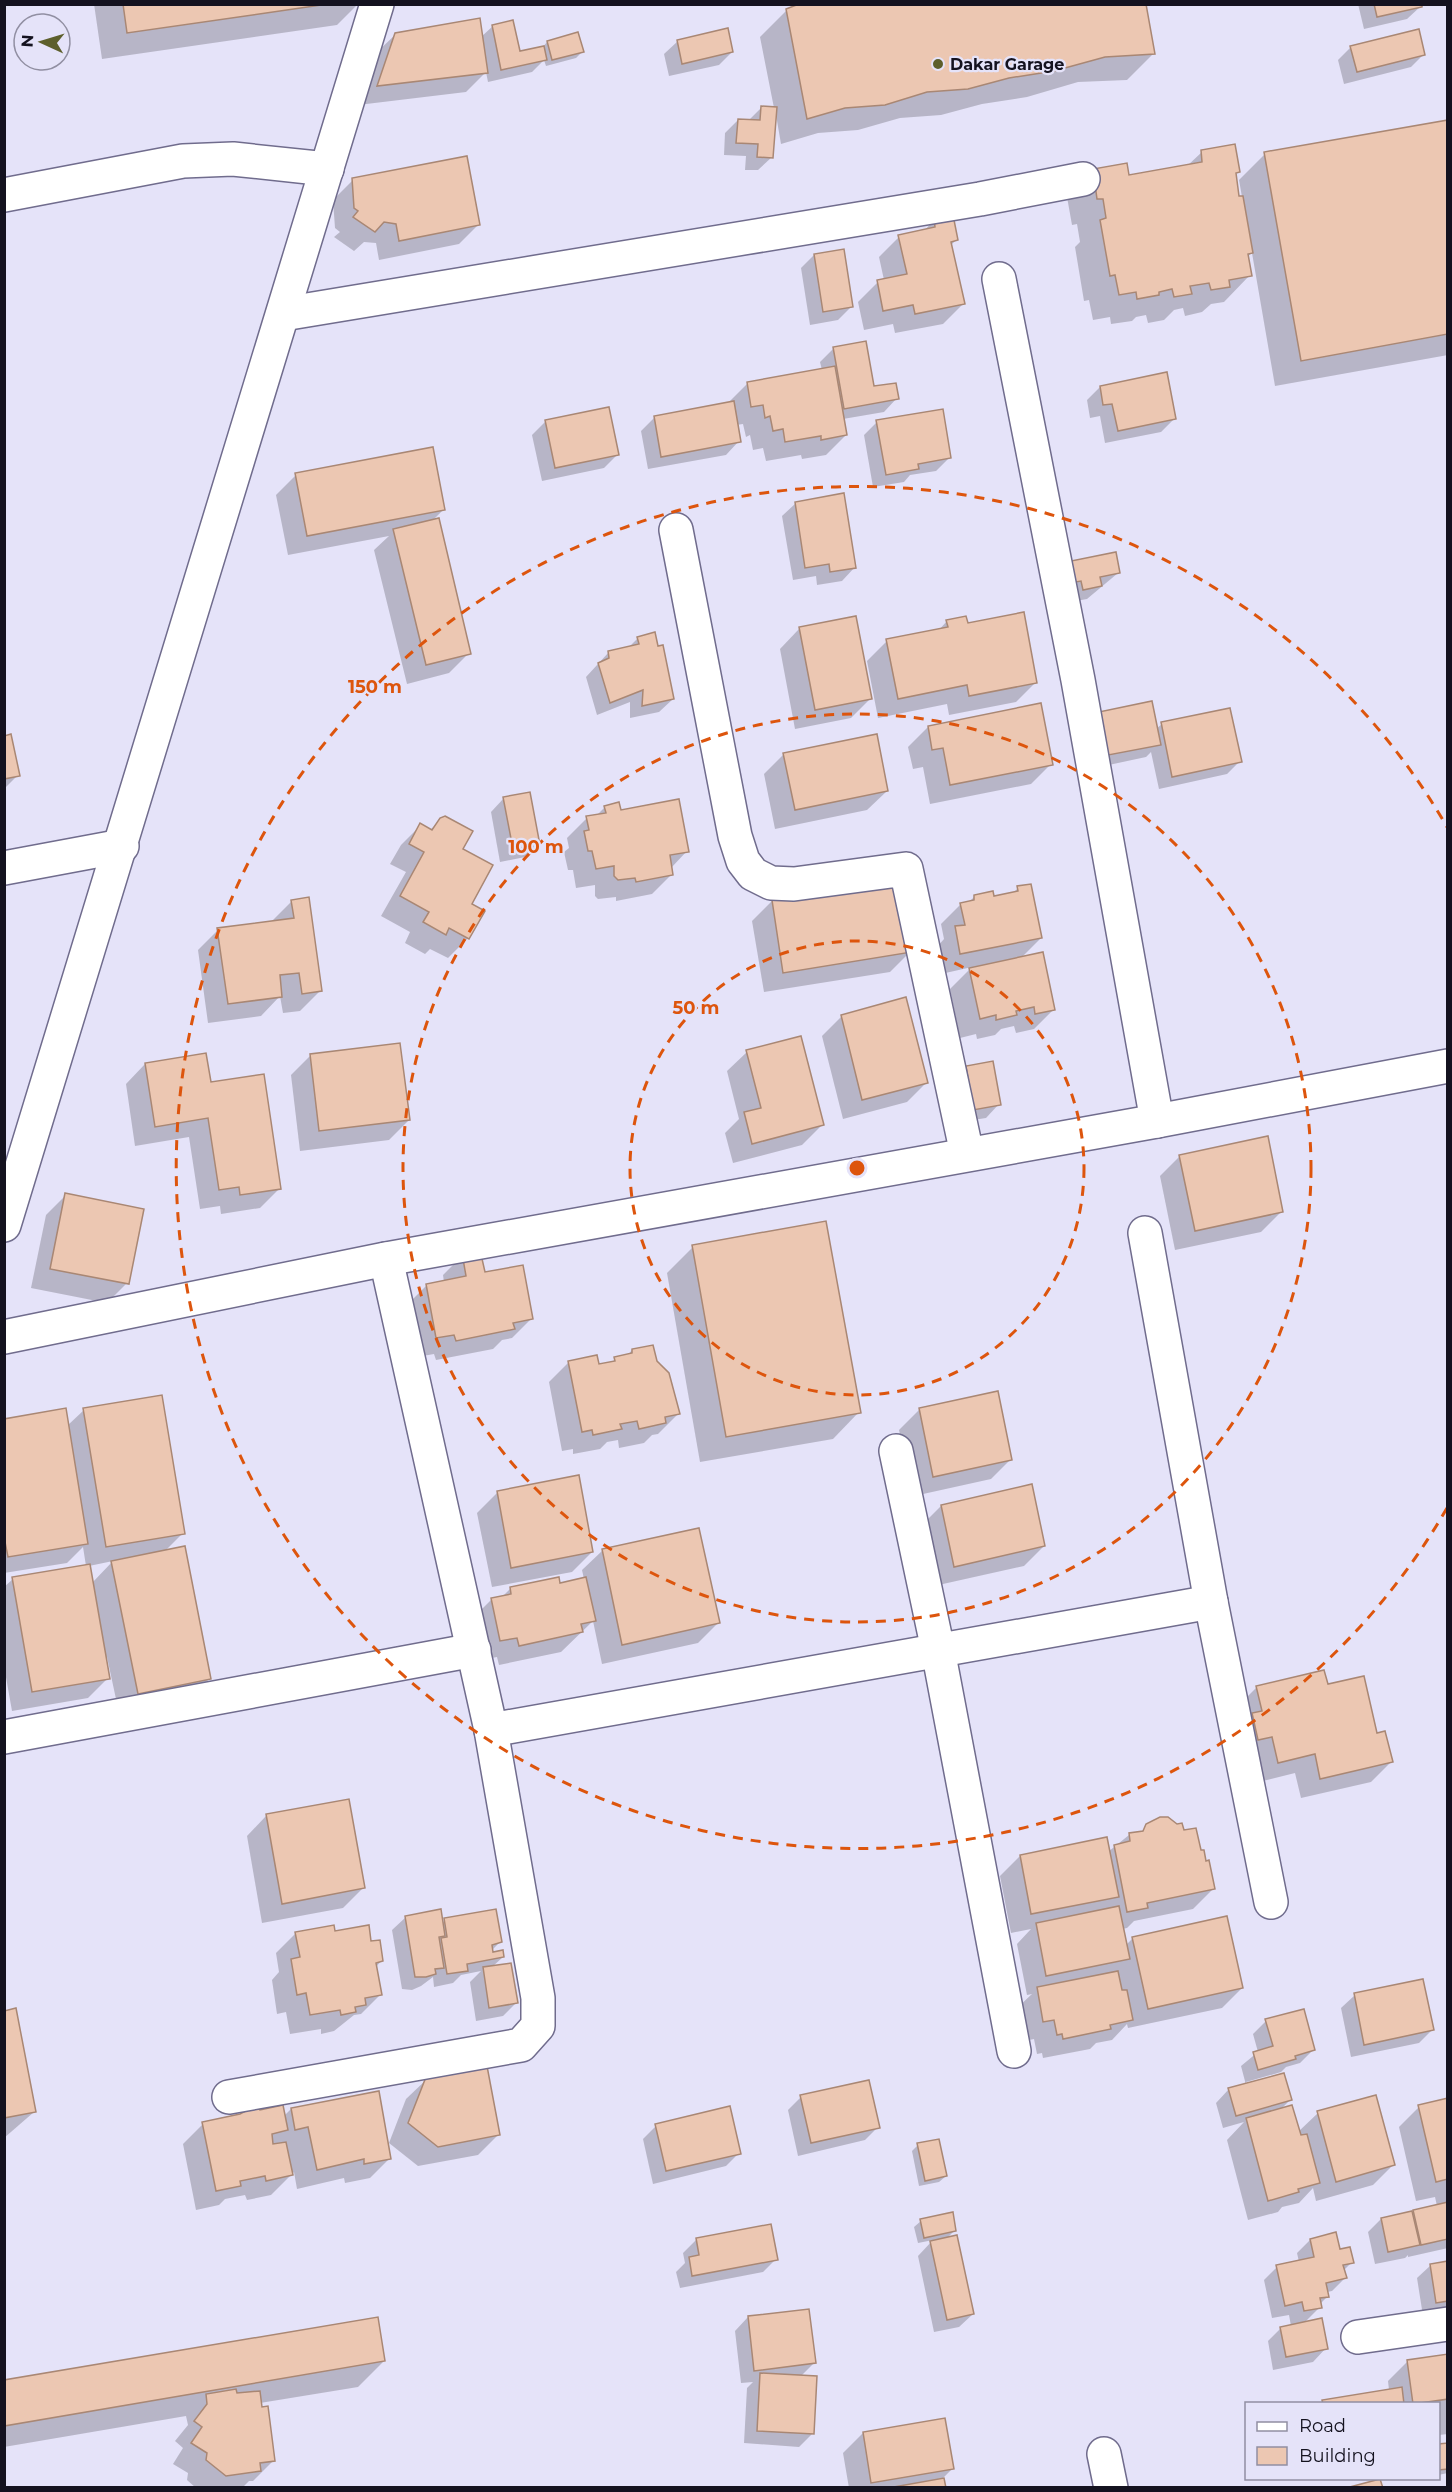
<svg xmlns="http://www.w3.org/2000/svg" width="1452" height="2492" font-family="Montserrat,sans-serif">
<style>
.shadow{fill:#0003;fill-rule:evenodd}
.building{fill:#ecc7b2;stroke:#a98774;stroke-width:1.5}
.lines{fill:none;stroke-linecap:round;stroke-linejoin:round}
.street-casing{stroke:#706c8d;stroke-width:36}
.street{stroke:#fff;stroke-width:33}
.ring{fill:none;stroke:#dd550d;stroke-width:3;stroke-dasharray:10 8}
.poi-dot{fill:#5d5f2c;stroke:#e5e3f9;stroke-width:2}
.labels{text-anchor:middle;stroke-width:4.5;stroke-linejoin:round;paint-order:stroke}
.poi-label{font-size:16px;font-weight:bold;fill:#14121f;stroke:#e5e3f9;text-anchor:start}
.centre{fill:#dd550d;stroke:#e5e3f9;stroke-width:3}
.ring-label{font-size:18px;text-anchor:middle;font-weight:bold;fill:#dd550d;stroke:#e5e3f9;stroke-width:4.5;stroke-linejoin:round;paint-order:stroke}
</style>
<rect width="100%" height="100%" fill="#e5e3f9"/>
<g class="shadow">
<path d="M94,4H358L337,25L102,59Z"/>
<path d="M1358,4H1420L1421,6L1407,19L1364,29Z"/>
<path d="M787,10L1153,54L1127,80L1078,82L1027,97L982,104L941,115L900,118L858,130L818,133L781,144L776,115L772,157L758,170H745L746,156L724,155L725,133L738,120L748,121L762,107L774,108L760,37Z"/>
<path d="M493,26L519,53L542,48L547,42L582,52L576,58L546,66L544,60L532,72L488,82L486,72L466,92L358,105L375,54L396,34L481,37Z"/>
<path d="M678,41L732,52L719,65L669,76L664,54Z"/>
<path d="M1351,47L1424,54L1411,67L1344,84L1338,60Z"/>
<path d="M1448,121V355L1275,386L1252,253L1247,257L1250,275L1224,302L1211,304L1202,312L1185,316L1183,308L1174,310L1164,320L1148,323L1146,315L1136,317L1132,321L1111,324L1110,317L1093,320L1089,300L1084,301L1075,247L1080,242L1077,224L1072,225L1067,197L1128,177L1187,166L1202,152L1238,172L1234,175L1238,198L1242,197L1239,180L1265,154Z"/>
<path d="M353,180L479,224L459,244L379,260L376,243L364,242L354,251L334,237L340,232L335,228L333,200Z"/>
<path d="M934,220L956,240L950,246L963,304L943,324L895,333L893,324L864,330L858,302L878,282L884,280L879,257L899,237L924,231Z"/>
<path d="M814,255L851,307L838,320L810,325L801,268Z"/>
<path d="M834,348L873,388L897,398L884,412L843,419L846,435L826,455L802,459L801,455L766,461L763,448L753,450L750,435L746,437L743,424L736,425L739,441L726,455L648,469L641,431L654,418L727,404L747,384L822,370L820,362Z"/>
<path d="M1100,387L1174,419L1161,432L1105,443L1100,416L1090,418L1087,400Z"/>
<path d="M546,421L617,455L604,468L542,481L532,435Z"/>
<path d="M877,422L949,458L936,471L910,475L904,482L873,487L864,435Z"/>
<path d="M296,475L443,510L431,522L469,653L449,673L407,684L374,550L389,536L288,555L276,495Z"/>
<path d="M796,503L855,567L842,581L817,585L816,576L793,580L782,516Z"/>
<path d="M1118,573L1087,599L1070,602L1053,576Z"/>
<path d="M947,621L967,625L1036,682L1016,702L949,715L947,704L878,718L867,661L887,641L938,631Z"/>
<path d="M799,629L871,698L851,718L795,729L780,649Z"/>
<path d="M638,638L673,699L659,712L630,718V702L597,715L586,677L609,652L628,648Z"/>
<path d="M1151,703L1156,729L1162,724L1240,761L1227,774L1159,789L1151,752L1146,757L1090,769Z"/>
<path d="M928,727L1051,764L1031,784L930,804L923,767L913,769L908,747Z"/>
<path d="M4,737L18,775L4,789Z"/>
<path d="M784,754L887,791L867,810L775,829L764,774Z"/>
<path d="M504,798L538,844L525,857L500,862L491,812Z"/>
<path d="M605,807L620,812L687,851L671,868L672,874L652,894L616,901V897L598,899L595,896V885L576,888L573,870H568L564,852L569,848L567,838L587,818L596,816Z"/>
<path d="M441,820L461,849L470,904L468,938L448,958L430,949L425,954L405,943L410,932L381,916L406,872L390,864L401,845L421,825L430,830Z"/>
<path d="M1018,888L1041,938L1020,959L1054,1009L1034,1029L1016,1033L1014,1026L1001,1029L995,1035L977,1039L976,1034L960,1038L950,989L972,967L941,974L936,948L944,939L941,924L961,904L968,903L974,897L993,898L1012,894Z"/>
<path d="M292,901L320,991L300,1011L283,1013L280,996L261,1016L208,1023L198,950L218,930L272,921Z"/>
<path d="M772,901L910,952L890,972L764,992L752,921Z"/>
<path d="M842,1016L927,1082L907,1102L843,1119L822,1036Z"/>
<path d="M747,1052L822,1125L802,1145L733,1163L725,1133L739,1119L727,1071Z"/>
<path d="M311,1055L409,1120L389,1140L300,1151L291,1075Z"/>
<path d="M145,1064L210,1083L280,1188L260,1208L221,1214L220,1206L200,1209L189,1137L135,1146L126,1084Z"/>
<path d="M967,1067L999,1104L986,1118L960,1122L953,1080Z"/>
<path d="M1180,1156L1281,1212L1261,1232L1175,1250L1160,1176Z"/>
<path d="M66,1195L127,1283L107,1303L31,1288L46,1215Z"/>
<path d="M693,1247L859,1412L833,1439L700,1462L667,1273Z"/>
<path d="M463,1255L532,1318L512,1338L502,1340L493,1349L436,1360L434,1354L417,1357L407,1305L427,1285L444,1282L443,1275Z"/>
<path d="M632,1350L655,1362L678,1414L658,1434L652,1435L644,1443L619,1448L618,1440L607,1442L600,1449L573,1454V1449L562,1451L549,1382L569,1362L598,1366L627,1356Z"/>
<path d="M84,1410L183,1533L164,1552L209,1679L190,1699L119,1713L107,1657H105L108,1678L88,1698L12,1711L4,1666V1587L13,1579L86,1566L83,1547L67,1563L4,1573V1420L67,1426ZM113,1561L92,1583L89,1566Z"/>
<path d="M919,1410L1011,1459L991,1479L914,1496L899,1430Z"/>
<path d="M497,1493L592,1552L572,1572L492,1587L477,1513Z"/>
<path d="M941,1506L1044,1546L1024,1566L934,1586L921,1526Z"/>
<path d="M698,1529L718,1623L698,1643L602,1664L593,1621L561,1652L499,1665L497,1657L481,1660L472,1619L492,1599L502,1597L510,1589L559,1585L584,1579L582,1570L602,1551Z"/>
<path d="M1326,1686L1376,1735L1391,1762L1371,1782L1301,1798L1295,1773L1259,1782L1237,1707L1257,1687Z"/>
<path d="M266,1816L363,1888L343,1908L262,1923L247,1836Z"/>
<path d="M1160,1818L1182,1832L1200,1852L1213,1889L1193,1909L1134,1921L1127,1928L1122,1929L1126,1945L1133,1938L1242,1988L1222,2008L1128,2028L1127,2024L1112,2040L1096,2043L1090,2049L1043,2058L1042,2053L1037,2054L1034,2039L1024,2041L1017,2008L1032,1994L1027,1995L1017,1944L1031,1929L1011,1933L1000,1876L1020,1856L1108,1852L1129,1835L1141,1832L1153,1820Z"/>
<path d="M406,1917L442,1923L445,1920L500,1942L488,1954L503,1957L492,1967L516,2003L503,2016L476,2021L470,1982L481,1971L461,1975L453,1983L434,1987L433,1977L421,1986L412,1990L402,1989L392,1930Z"/>
<path d="M296,1933L370,1943L381,1961L376,1967L381,1994L361,2014L354,2015L334,2031L321,2034V2029L290,2034L286,2012L277,2014L272,1980L279,1972L276,1953Z"/>
<path d="M1355,1995L1432,2030L1419,2043L1351,2057L1341,2008Z"/>
<path d="M4,2012L34,2112L4,2138Z"/>
<path d="M1266,2021L1313,2050L1300,2063L1286,2067L1281,2072L1246,2082V2085L1290,2100L1280,2110L1298,2132L1318,2113L1393,2165L1373,2185L1316,2201L1313,2188L1299,2203L1282,2207L1278,2212L1248,2220L1227,2140L1244,2122L1223,2128L1216,2103L1229,2089L1246,2085L1241,2066L1258,2052L1253,2034Z"/>
<path d="M427,2079L498,2135L478,2155L418,2166L389,2143L406,2099Z"/>
<path d="M801,2097L878,2127L865,2140L798,2156L788,2110Z"/>
<path d="M1448,2100V2248L1408,2257V2255L1405,2258L1375,2264L1368,2232L1381,2219L1411,2214L1414,2211L1437,2206L1435,2197L1416,2201L1399,2127L1419,2107Z"/>
<path d="M291,2109L390,2158L370,2178L345,2183L344,2178L297,2189L294,2172L271,2195L247,2200L245,2195L225,2199L219,2205L196,2210L183,2144L203,2124L283,2117Z"/>
<path d="M656,2126L739,2153L726,2166L653,2184L643,2139Z"/>
<path d="M918,2145L946,2176L939,2182L919,2186L912,2151Z"/>
<path d="M921,2221L955,2230L946,2239L973,2314L959,2327L934,2332L918,2256L933,2240L918,2243L914,2227Z"/>
<path d="M696,2240L776,2259L763,2272L680,2288L676,2272L685,2263L683,2253Z"/>
<path d="M1310,2240L1339,2251L1352,2262L1343,2271L1345,2278L1332,2291L1327,2292L1328,2296L1320,2304V2307L1304,2323L1326,2348L1313,2362L1273,2370L1268,2341L1281,2328L1291,2326L1289,2315L1272,2318L1264,2280L1277,2267L1299,2262L1297,2253Z"/>
<path d="M1448,2262V2312L1423,2316L1417,2278L1431,2265Z"/>
<path d="M748,2317L814,2363L800,2377L812,2434L799,2447L744,2443L747,2388L753,2382L741,2383L735,2331Z"/>
<path d="M1448,2355V2434L1439,2435L1438,2404H1321L1389,2390L1388,2381L1408,2361Z"/>
<path d="M384,2361L358,2387L260,2403L273,2461L253,2481H249L242,2488H196L187,2480L188,2473L173,2464L183,2448L175,2441L188,2425L186,2416L4,2447V2382Z"/>
<path d="M863,2433L952,2469L943,2478L944,2488H849L843,2453Z"/>
<path d="M1448,2444V2473L1438,2475V2446Z"/>
</g>
<g class="building">
<path d="M123,4H328L127,33Z"/>
<path d="M799,4H1146L1155,54L1105,57L1054,71L1009,78L968,89L927,92L885,105L845,108L807,119L786,9Z"/>
<path d="M1374,4H1422V7L1377,17Z"/>
<path d="M480,18L488,73L377,86L395,33Z"/>
<path d="M513,20L520,51L544,46L547,60L501,70L492,25Z"/>
<path d="M728,28L733,52L682,64L677,40Z"/>
<path d="M1419,29L1425,55L1357,72L1350,46Z"/>
<path d="M578,32L584,52L552,60L547,41Z"/>
<path d="M761,106L777,107L773,158L757,157L758,144L736,143L738,119L760,120Z"/>
<path d="M1448,120V334L1301,361L1264,152Z"/>
<path d="M1235,144L1240,172L1236,173L1239,196H1243L1253,253L1248,254L1252,276L1229,280L1230,287L1211,290L1209,283L1190,286L1192,294L1174,297L1172,289L1159,292V295L1137,299L1136,292L1119,295L1115,275L1110,276L1100,220L1106,218L1103,199H1097L1093,169L1127,163L1129,175L1202,162L1201,150Z"/>
<path d="M467,156L480,225L399,241L396,224L384,222L375,232L353,217L358,211L354,208L352,178Z"/>
<path d="M953,215L958,240L951,242L965,304L915,314L913,305L883,311L877,280L907,274L898,235L935,227L934,219Z"/>
<path d="M844,249L853,307L823,312L814,254Z"/>
<path d="M866,341L874,386L896,383L899,399L844,409L833,347Z"/>
<path d="M835,366L847,435L821,440V436L785,442L783,429L773,431L770,416L765,418L763,405L751,407L747,382Z"/>
<path d="M1167,372L1176,419L1118,431L1112,404L1103,405L1100,386Z"/>
<path d="M734,401L741,442L661,457L654,416Z"/>
<path d="M609,407L619,455L555,468L545,420Z"/>
<path d="M943,409L951,458L918,464L919,469L886,475L876,420Z"/>
<path d="M433,447L445,510L307,536L295,473Z"/>
<path d="M844,493L856,568L830,572L829,564L805,568L795,502Z"/>
<path d="M439,518L471,654L426,665L393,529Z"/>
<path d="M1116,552L1120,573L1100,577L1102,586L1083,590L1081,581L1070,583L1066,562Z"/>
<path d="M1024,612L1037,683L969,696L967,685L898,699L886,639L948,627L946,620L966,616L968,623Z"/>
<path d="M856,616L872,699L815,710L799,627Z"/>
<path d="M655,632L658,646L663,645L674,699L642,706L643,690L610,703L598,663L609,658L608,651L639,644L637,637Z"/>
<path d="M1152,701L1161,745L1103,756L1094,713Z"/>
<path d="M1041,703L1053,765L950,785L943,748L932,750L928,726Z"/>
<path d="M1230,708L1242,762L1172,777L1161,722Z"/>
<path d="M11,734L20,776L4,779V736Z"/>
<path d="M877,734L888,791L795,810L783,753Z"/>
<path d="M530,792L540,845L513,849L503,797Z"/>
<path d="M679,799L689,852L670,855L673,875L636,882L635,878L618,880L614,876V866L596,869L592,851H588L584,831L589,830L586,816L606,813L604,806L619,802L621,810Z"/>
<path d="M445,816L473,831L463,849L493,865L472,904L485,911L469,939L449,928L446,935L423,922L429,912L400,896L424,852L409,844L420,823L432,830L440,818Z"/>
<path d="M900,879L912,952L783,973L772,900Z"/>
<path d="M1031,884L1042,938L960,954L955,926L965,925L960,903L974,900V895L993,891L994,896L1018,891L1017,886Z"/>
<path d="M309,897L322,991L302,994L299,973L280,975L282,997L228,1004L217,928L294,918L291,900Z"/>
<path d="M1043,952L1055,1010L1035,1014L1034,1007L1016,1011L1017,1015L996,1020V1015L980,1019L969,968Z"/>
<path d="M906,997L928,1083L862,1100L841,1015Z"/>
<path d="M801,1036L824,1125L752,1144L744,1112L761,1108L746,1050Z"/>
<path d="M400,1043L410,1120L319,1131L310,1054Z"/>
<path d="M206,1053L211,1082L264,1074L281,1189L240,1195L239,1187L219,1190L208,1118L155,1127L145,1063Z"/>
<path d="M993,1061L1001,1105L973,1110L966,1066Z"/>
<path d="M1268,1136L1283,1212L1195,1231L1179,1155Z"/>
<path d="M65,1193L144,1209L129,1284L50,1269Z"/>
<path d="M826,1221L861,1413L726,1437L692,1245Z"/>
<path d="M480,1250L485,1272L523,1265L533,1319L513,1323L515,1329L456,1341L454,1335L436,1338L426,1284L466,1276L462,1253Z"/>
<path d="M653,1345L657,1361L669,1373L680,1414L665,1417L666,1423L639,1429L637,1421L620,1424L622,1429L593,1435L592,1430L582,1432L568,1361L597,1355L599,1364L615,1361L614,1357L632,1353V1349Z"/>
<path d="M998,1391L1012,1460L933,1477L919,1408Z"/>
<path d="M162,1395L185,1534L106,1547L83,1408Z"/>
<path d="M66,1408L88,1544L8,1557L4,1537V1419Z"/>
<path d="M579,1475L593,1552L511,1568L497,1491Z"/>
<path d="M1032,1484L1045,1546L954,1567L941,1505Z"/>
<path d="M699,1528L720,1623L622,1645L602,1549Z"/>
<path d="M185,1546L211,1679L138,1694L111,1561Z"/>
<path d="M90,1564L110,1679L32,1692L12,1577Z"/>
<path d="M559,1577L560,1583L586,1577L596,1621L581,1624L583,1632L519,1646L517,1638L500,1641L491,1598L511,1594L510,1587Z"/>
<path d="M1324,1670L1328,1684L1364,1676L1377,1733L1385,1731L1393,1762L1320,1779L1315,1754L1278,1763L1272,1737L1258,1740L1252,1713L1262,1711L1256,1686Z"/>
<path d="M349,1799L365,1888L282,1904L266,1814Z"/>
<path d="M1160,1817H1168L1177,1824L1182,1823L1184,1830L1196,1828L1201,1850H1204L1206,1861L1209,1860L1215,1889L1147,1903L1148,1908L1127,1912L1114,1845L1130,1841L1129,1833L1143,1831L1146,1824Z"/>
<path d="M1107,1837L1119,1897L1031,1914L1020,1855Z"/>
<path d="M1119,1906L1130,1959L1046,1976L1036,1923Z"/>
<path d="M441,1909L445,1936L439,1937L444,1968L435,1969L436,1974L426,1977H415L405,1916Z"/>
<path d="M496,1909L502,1942L492,1945L493,1952L503,1950L504,1957L467,1964L468,1971L447,1974L441,1938L447,1937L444,1918Z"/>
<path d="M1227,1916L1243,1988L1148,2009L1132,1937Z"/>
<path d="M334,1925L335,1931L369,1925L371,1941L380,1940L383,1961L376,1963L382,1995L365,1998L366,2005L355,2007L356,2012L341,2015L340,2010L310,2015L306,1993L297,1995L291,1959L300,1957L295,1932Z"/>
<path d="M511,1963L518,2003L489,2008L483,1967Z"/>
<path d="M1118,1971L1122,1990H1127L1133,2020L1110,2025L1111,2029L1063,2039L1062,2034L1057,2035L1054,2020L1043,2022L1037,1987Z"/>
<path d="M1423,1979L1434,2030L1364,2045L1354,1993Z"/>
<path d="M16,2008L36,2112L4,2118V2011Z"/>
<path d="M1304,2009L1315,2050L1295,2056L1296,2059L1258,2070L1253,2052L1273,2046L1265,2019Z"/>
<path d="M487,2066L500,2135L438,2147L408,2123L426,2077Z"/>
<path d="M1284,2073L1292,2100L1236,2116L1228,2088Z"/>
<path d="M869,2080L880,2128L811,2143L800,2095Z"/>
<path d="M379,2091L391,2159L364,2164V2159L317,2170L308,2127L295,2130L291,2108Z"/>
<path d="M1376,2095L1395,2165L1336,2182L1317,2111Z"/>
<path d="M1448,2098V2179L1436,2182L1418,2105Z"/>
<path d="M283,2105L288,2130L272,2134L273,2144L286,2142L293,2175L266,2181L265,2176L240,2181L241,2186L216,2191L202,2122L240,2114L255,2106L260,2110Z"/>
<path d="M1292,2105L1301,2135L1307,2134L1320,2183L1298,2189L1299,2192L1268,2201L1246,2118Z"/>
<path d="M730,2106L741,2154L666,2171L655,2124Z"/>
<path d="M939,2139L947,2176L925,2181L917,2143Z"/>
<path d="M1448,2202V2239L1421,2245L1413,2210Z"/>
<path d="M1412,2211L1420,2245L1388,2252L1381,2218Z"/>
<path d="M953,2212L956,2231L924,2238L920,2219Z"/>
<path d="M771,2224L778,2260L692,2276L689,2257L699,2255L696,2238Z"/>
<path d="M1336,2232L1340,2249L1350,2247L1354,2263L1343,2265L1347,2278L1326,2283L1329,2297L1320,2298L1322,2308L1304,2311L1302,2302L1285,2306L1276,2265L1314,2257L1310,2239Z"/>
<path d="M957,2235L974,2314L947,2320L930,2241Z"/>
<path d="M1448,2261V2301L1436,2303L1430,2264Z"/>
<path d="M809,2309L816,2363L754,2371L748,2316Z"/>
<path d="M378,2317L385,2361L4,2426V2380Z"/>
<path d="M1322,2318L1328,2349L1286,2357L1280,2327Z"/>
<path d="M1448,2354V2399L1413,2404L1407,2360Z"/>
<path d="M760,2373L817,2376L814,2434L757,2431Z"/>
<path d="M1402,2387L1404,2404H1323L1322,2400Z"/>
<path d="M236,2389L237,2393L260,2391L262,2407L268,2406L275,2461L260,2463L261,2471L226,2476L206,2460L207,2453L191,2443L202,2427L194,2421L207,2404L206,2394Z"/>
<path d="M945,2418L954,2469L871,2483L863,2432Z"/>
<path d="M1448,2443V2469L1438,2470V2444Z"/>
<path d="M944,2478L946,2488H888Z"/>
<path d="M1380,2479L1383,2488H1346Z"/>
</g>
<g class="lines">
<defs>
<g id="street">
<path d="M4,195L183,161L233,159L327,169"/>
<path d="M999,279L1078,680L1157,1121"/>
<path d="M283,314L980,199L1083,179"/>
<path d="M676,530L735,836L743,861L753,874L771,883L794,884L906,869L967,1154"/>
<path d="M4,868L122,846"/>
<path d="M4,1225L377,4"/>
<path d="M1145,1233L1211,1602L1271,1902"/>
<path d="M4,1337L386,1259L1157,1121L1448,1066"/>
<path d="M896,1451L938,1650L1014,2051"/>
<path d="M491,1730L1211,1602"/>
<path d="M4,1737L474,1650"/>
<path d="M229,2097L521,2045L538,2026V1998L491,1730L386,1259"/>
<path d="M1358,2337L1448,2324"/>
<path d="M1104,2454L1111,2488"/>
</g>
</defs>
<use href="#street" class="street-casing"/>
<use href="#street" class="street"/>
</g>
<g class="ring">
<circle cx="857" cy="1168" r="227"/>
<circle cx="857" cy="1168" r="454"/>
<path d="M1447 1508A681 681 0 1 1 1447 827"/>
</g>
<circle class="poi-dot" cx="938" cy="64" r="6"/>
<g class="labels">
<g class="poi-label">
<text x="950" y="70">Dakar Garage</text>
</g>
</g>
<circle cx="857" cy="1168" r="9" class="centre"/>
<g class="ring-label">
<text x="375" y="693">150 m</text>
<text x="536" y="853">100 m</text>
<text x="696" y="1014">50 m</text>
</g>
<rect width="1452" height="2492" fill="none" stroke="#14121f" stroke-width="12"/>
<rect x="1245" y="2402" width="195" height="78" fill="#e5e3f9" stroke="#918fa2" stroke-width="1.5"/>
<rect x="1257" y="2422" width="30" height="9" fill="#ffffff" stroke="#918fa2" stroke-width="1.5"/>
<text x="1299" y="2432" font-size="18" fill="#14121f">Road</text>
<rect x="1257" y="2447" width="30" height="18" fill="#ecc7b2" stroke="#918fa2" stroke-width="1.5"/>
<text x="1299" y="2462" font-size="18" fill="#14121f">Building</text>
<g transform="translate(42 42) rotate(274)"><circle r="28" fill="#e5e3f9" stroke="#918fa2" stroke-width="1.5"/>
<path d="M0-4.5L10 22L0 15L-10 22Z" fill="#5d5f2c"/>
<text y="-9" font-size="16" font-weight="bold" text-anchor="middle" fill="#14121f">N</text>
</g>
</svg>
